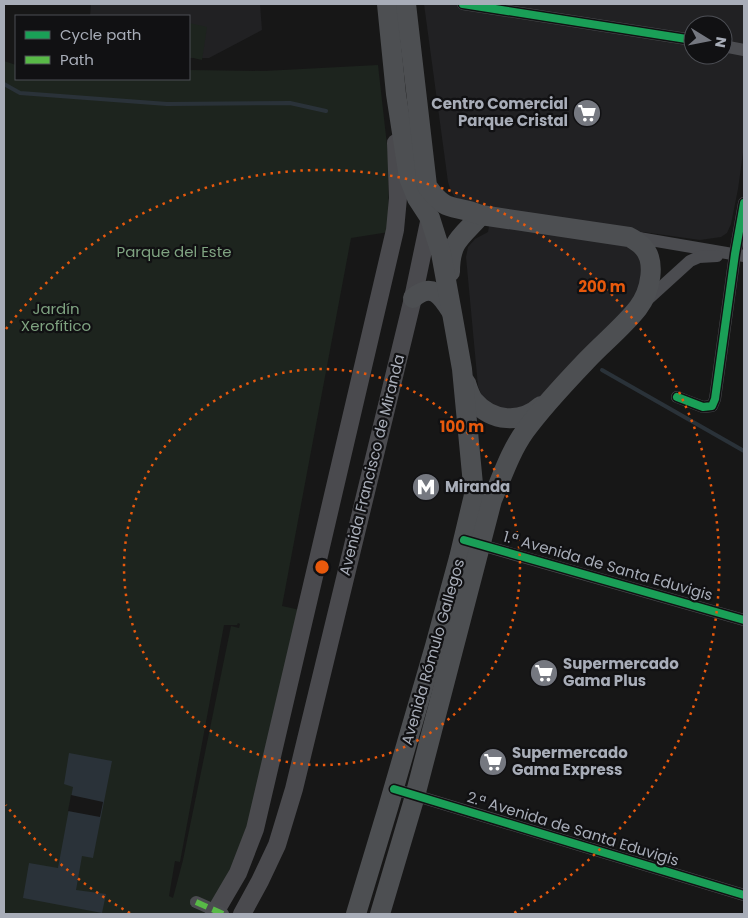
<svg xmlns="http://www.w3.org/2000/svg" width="748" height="918" font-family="Poppins,sans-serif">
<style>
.built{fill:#212123;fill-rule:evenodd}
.green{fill:#1d241e;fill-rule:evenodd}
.water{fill:#2a3239}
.pier{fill:#171717}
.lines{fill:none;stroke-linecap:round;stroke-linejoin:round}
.stream{stroke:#2a3239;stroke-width:4}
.street{stroke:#4b4c50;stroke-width:12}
.secondary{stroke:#4a4a4e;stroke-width:18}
.primary{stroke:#4d4f52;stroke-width:20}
.street-bridge{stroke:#4b4c50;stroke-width:12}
.quiet{stroke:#58b947;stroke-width:6;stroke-dasharray:12 6;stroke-linecap:butt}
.cycleway-casing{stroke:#111113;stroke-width:11}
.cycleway{stroke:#1a9f57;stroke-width:8}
.ring{fill:none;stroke:#e8590c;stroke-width:2.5;stroke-dasharray:2.5 5}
.labels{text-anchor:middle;stroke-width:4.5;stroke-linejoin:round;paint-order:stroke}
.poi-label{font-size:15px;font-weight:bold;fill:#a8adb8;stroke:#111113;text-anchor:start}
.park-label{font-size:15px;fill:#7fa381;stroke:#111113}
.street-label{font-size:15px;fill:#a8adb8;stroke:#111113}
.centre{fill:#e8590c;stroke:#111113;stroke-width:2.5}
.ring-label{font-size:15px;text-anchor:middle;font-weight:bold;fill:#e8590c;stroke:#111113;stroke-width:4.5;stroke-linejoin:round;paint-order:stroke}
</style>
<rect width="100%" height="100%" fill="#171717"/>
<g class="built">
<path d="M91,4H260L262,30L209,58H189V16H90Z"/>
<path d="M424,4H744V146L738,189L731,224L727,233L721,237L700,240L643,232L640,254L646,286L546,400L500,412L482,396L478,386L466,257L468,247L475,239L488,232L492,207L456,199L451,191L448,182ZM693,25H723V55H693Z"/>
</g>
<g class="green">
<path d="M189,23L207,27L202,60L189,57Z"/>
<path d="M4,61L16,65V79H189V70L264,71L378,65L388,154L389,232L351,238L282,606L300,610L251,828L207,914H4ZM238,623L240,624L239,628L231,626L183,860L173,898L169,896L175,861L180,862L224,625H237Z"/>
</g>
<path class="water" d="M69,753L112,761L93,858L82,856L76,890L106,894L102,913L23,898L29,863L58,868L73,787L64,784Z"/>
<path class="pier" d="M71,795L103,802L100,817L68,811Z"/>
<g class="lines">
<g class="stream">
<path d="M4,84L20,93L167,104L290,103L326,111"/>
<path d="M602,370L744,451"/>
</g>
<g class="street">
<path d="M463,4L693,40"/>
<path d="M723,46L744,50"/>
<path d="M633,237L744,256"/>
<path d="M646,301L690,261L699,257L717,256"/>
<path d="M677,397L703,407L712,406L715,399L735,254L744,203"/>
<path d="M474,543L744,620"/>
<path d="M394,789L744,895"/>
</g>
<g class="secondary">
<path d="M214,914L238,873L255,829L395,230L398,198L396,143"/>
<path d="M242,914L260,881L277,845L294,789L413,298L430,217"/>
</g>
<g class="primary">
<path d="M450,272C450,240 462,237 481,215"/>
<path d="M413,298C432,282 441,295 451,311"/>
<path d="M466,383C468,389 470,396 474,401C492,422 521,424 541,406"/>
<path d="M356,914L388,808L435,646L459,558L474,495L462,369L452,313L441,253L430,218L417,198L409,178L396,94L387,4"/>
<path d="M380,914L415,796L492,500C502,477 510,452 525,431C543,406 566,382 587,360C603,343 623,327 638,308C650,292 658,260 641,245C638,242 633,239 629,237L481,215C452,203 448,215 427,186L406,4"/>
</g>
<path class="street-bridge" d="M196,902L223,914"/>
<path class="quiet" d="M196,902L223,914"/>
<defs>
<g id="cycleway">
<path d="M463,4L693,40"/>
<path d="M677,397L703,407L712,406L715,399L735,254L744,203"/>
<path d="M464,540L744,620"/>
<path d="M394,789L744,895"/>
</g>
</defs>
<use href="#cycleway" class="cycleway-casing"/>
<use href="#cycleway" class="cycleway"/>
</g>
<g class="ring">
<circle cx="322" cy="567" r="198"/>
<path d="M130 913A396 396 0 0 1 6 805M6 329A396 396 0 1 1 514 913"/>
</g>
<defs>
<symbol id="supermarket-disc" viewBox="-11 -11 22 22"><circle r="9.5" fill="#757880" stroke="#111113"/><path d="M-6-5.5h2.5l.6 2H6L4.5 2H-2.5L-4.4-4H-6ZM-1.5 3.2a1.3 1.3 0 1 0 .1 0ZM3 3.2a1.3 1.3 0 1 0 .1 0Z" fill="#fff"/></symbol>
<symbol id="metro-disc" viewBox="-11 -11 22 22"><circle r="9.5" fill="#757880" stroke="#111113"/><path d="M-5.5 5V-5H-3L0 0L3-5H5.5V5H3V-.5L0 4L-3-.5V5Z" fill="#fff"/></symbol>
</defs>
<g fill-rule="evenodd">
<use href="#supermarket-disc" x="571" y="97" width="32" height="32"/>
<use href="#metro-disc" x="410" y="471" width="32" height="32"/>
<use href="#supermarket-disc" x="528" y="657" width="32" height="32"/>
<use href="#supermarket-disc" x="477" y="746" width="32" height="32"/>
</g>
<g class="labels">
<g class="poi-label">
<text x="568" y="109" text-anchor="end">Centro Comercial<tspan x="568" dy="17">Parque Cristal</tspan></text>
<text x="445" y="492">Miranda</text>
<text x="563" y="669">Supermercado<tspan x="563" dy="17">Gama Plus</tspan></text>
<text x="512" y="758">Supermercado<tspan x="512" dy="17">Gama Express</tspan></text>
</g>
<g class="park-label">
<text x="174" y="257">Parque del Este</text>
<text x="56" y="314">Jardín<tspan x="56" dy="17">Xerofítico</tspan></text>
</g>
<g class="street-label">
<text transform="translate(372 465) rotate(-76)" y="5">Avenida Francisco de Miranda</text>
<text transform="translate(608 566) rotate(16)" y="5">1.ª Avenida de Santa Eduvigis</text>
<text transform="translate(433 652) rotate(-74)" y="5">Avenida Rómulo Gallegos</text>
<text transform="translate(573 829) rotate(17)" y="5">2.ª Avenida de Santa Eduvigis</text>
</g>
</g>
<circle cx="322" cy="567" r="8" class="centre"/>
<g class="ring-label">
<text x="602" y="292">200 m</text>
<text x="462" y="432">100 m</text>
</g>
<rect width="748" height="918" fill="none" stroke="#a8adb8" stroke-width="10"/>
<rect x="15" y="15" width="175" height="65" fill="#111113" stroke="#4d4f55"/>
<rect x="25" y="31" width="25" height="8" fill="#1a9f57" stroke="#4d4f55"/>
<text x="60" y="40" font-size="15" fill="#a8adb8">Cycle path</text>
<rect x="25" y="56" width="25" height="8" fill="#58b947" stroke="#4d4f55"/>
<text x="60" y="65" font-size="15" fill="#a8adb8">Path</text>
<g transform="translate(708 40) rotate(100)"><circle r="24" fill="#111113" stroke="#4d4f55"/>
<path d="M0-4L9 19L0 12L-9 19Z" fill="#757880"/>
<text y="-8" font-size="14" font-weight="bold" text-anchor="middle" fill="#a8adb8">N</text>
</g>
</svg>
